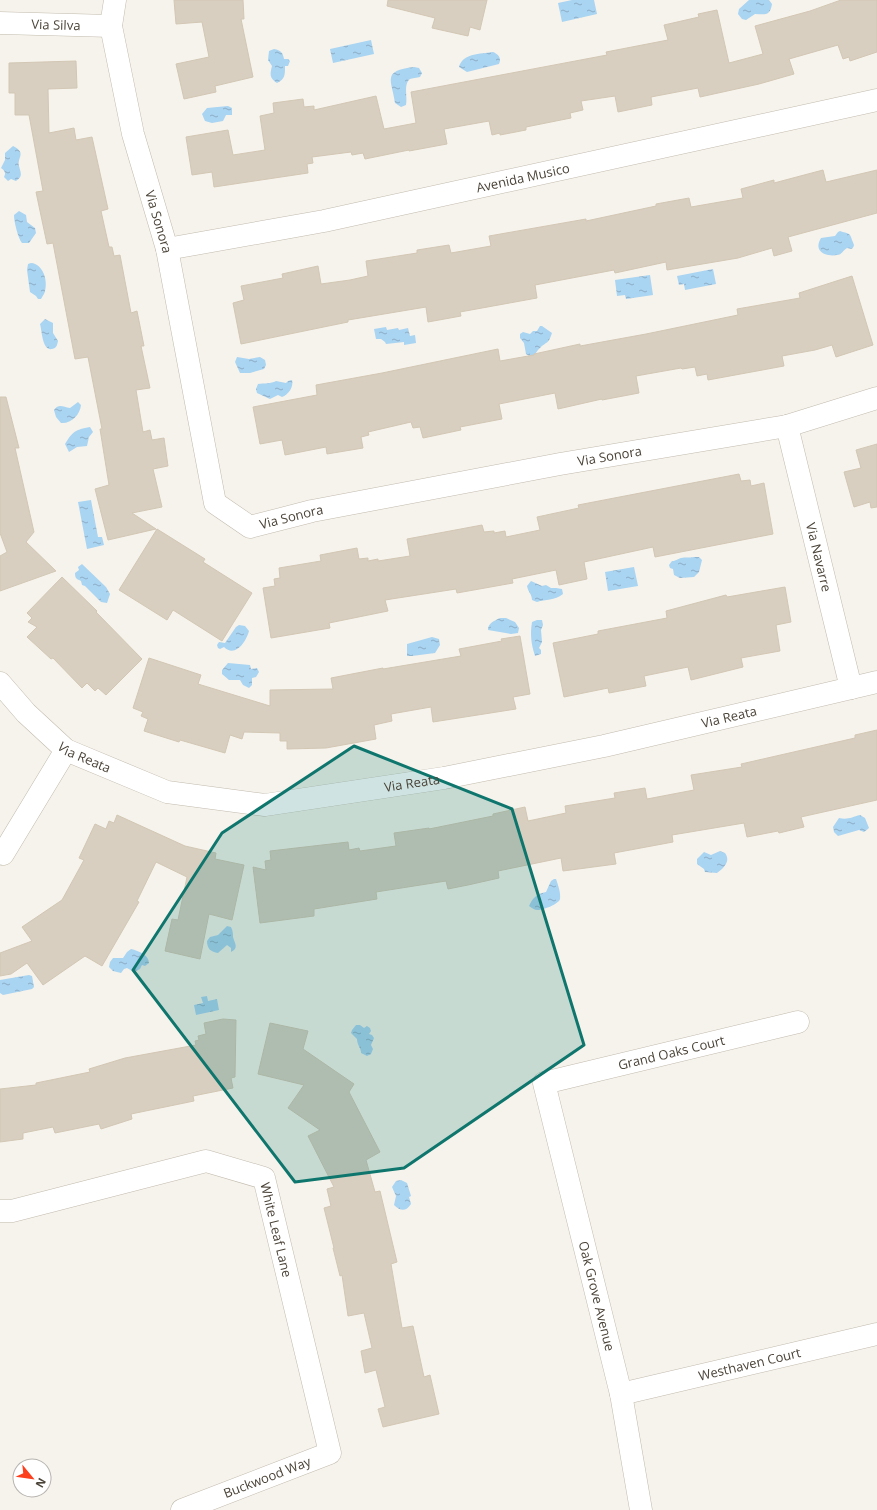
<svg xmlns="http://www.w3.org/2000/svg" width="877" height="1510" font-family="'Open Sans',sans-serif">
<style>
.water{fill:url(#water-ripples)}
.building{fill:#d8cfc1;stroke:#d3c7b4}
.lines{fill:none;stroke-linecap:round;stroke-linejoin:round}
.minor-casing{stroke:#c2bbae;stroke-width:23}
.minor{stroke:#fff;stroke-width:22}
.marked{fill:#0f766e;fill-opacity:0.2;stroke:#0f766e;stroke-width:3;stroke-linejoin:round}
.labels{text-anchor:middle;stroke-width:3;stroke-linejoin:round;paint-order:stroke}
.street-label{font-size:13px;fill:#4b4439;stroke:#fff}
</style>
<defs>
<pattern id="water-ripples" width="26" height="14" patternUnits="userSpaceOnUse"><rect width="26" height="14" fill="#a9d4f2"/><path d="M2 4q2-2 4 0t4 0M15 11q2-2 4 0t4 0" fill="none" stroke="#8caec5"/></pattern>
</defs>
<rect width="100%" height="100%" fill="#f6f3ec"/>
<g class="water">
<path d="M572,0H594L597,14L562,22L558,3Z"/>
<path d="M749,0H769L772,4C770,17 764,14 755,14L746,20L742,19L738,14L739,9Z"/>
<path d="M371,40L374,54L333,63L330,49Z"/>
<path d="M274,49C281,50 283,53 284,59H288L290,61L288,66H285C285,75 285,79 277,83C269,78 270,74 272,66L268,60L269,51Z"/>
<path d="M493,52C498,54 502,58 499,64L467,72L459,67C463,53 480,54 493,52Z"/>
<path d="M414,67L419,68L422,73L420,77C417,78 412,78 410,79C403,84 408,98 406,105L401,107L395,103C392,80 381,71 414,67Z"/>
<path d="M228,106L232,108V115H226L223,121L212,123L205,121L202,114L207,108Z"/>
<path d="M13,146C27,153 17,157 19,166C21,174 23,176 16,181L11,179L8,181L4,177C6,173 5,171 1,168L5,160V153Z"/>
<path d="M19,211L26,215L27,222L35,228L36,233L29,243H22C18,238 14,222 14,215Z"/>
<path d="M840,231C848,234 850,232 852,240C854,245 855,245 852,249L847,248C843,250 842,255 837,255C825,257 813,251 821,238L835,236L838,232Z"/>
<path d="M31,263C43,264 48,280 45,291C45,293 42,297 41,299H38L36,296L30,292L27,270L28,264Z"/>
<path d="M713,269L716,284L685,290L684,284L679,285L677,276Z"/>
<path d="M650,275L653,295L626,299L625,295L617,296L615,280Z"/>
<path d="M45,319L53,323V333L58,341C57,345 57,348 52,349C42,351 42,330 40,324Z"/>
<path d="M540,326H542L552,333C548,345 547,341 540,348C536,351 536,355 531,357L526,354L524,343L520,338V334L523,332L530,334L533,331H537Z"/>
<path d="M386,327L387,330L398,328L399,330L408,328L410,336L415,335L416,343L404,345V342L386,344L385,342L381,339H376L374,329Z"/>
<path d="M237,357L249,359L260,357L265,360L266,365L264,369L250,373H240L235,362Z"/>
<path d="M292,380C294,387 288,395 282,397L278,395L270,399L257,393L256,389L258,384C264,383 271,384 276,381L286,383L288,381Z"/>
<path d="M78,402L81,405C80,415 71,424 61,423L56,417L54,410C59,403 63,407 70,408Z"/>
<path d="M90,427L93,432L89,437L87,446L77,447L69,452L65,444C73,431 75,430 90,427Z"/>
<path d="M91,500L98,537H102L104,545L87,549L78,502Z"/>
<path d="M694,557H699L702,560L699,572L694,577L680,578L674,575L673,569L670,568L669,565L672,561C676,561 677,559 681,558C685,557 689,558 694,557Z"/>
<path d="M82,564L106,587L110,594L107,603L101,602L85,586L82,585L81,581C77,579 75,579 75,573L79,570L78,567Z"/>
<path d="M634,567L638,586L608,591L605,572Z"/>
<path d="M531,581L542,586L546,585L551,588H556L562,589L563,594C554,601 546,599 537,602L532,600C532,594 528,592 527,586Z"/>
<path d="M500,618H506L515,622L519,628L518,633L511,634L488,630C488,623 494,621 500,618Z"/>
<path d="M537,620H542L543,625L541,630L542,642L539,648L541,650V654L535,656C531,644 530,634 532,622Z"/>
<path d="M239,625L245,626L249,631C246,642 235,658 224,647L220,649L218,648L217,645L219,642L225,643L236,627Z"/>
<path d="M432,637L439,639L440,645L435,653L412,656H407V644Z"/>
<path d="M228,663L250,665L251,669L257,668L259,672L256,677L252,678V685L249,688L243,685L240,680H229L222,674V670Z"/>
<path d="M860,815L865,818L869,828L864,832L859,830L838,836L834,832L833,827L839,818C848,820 852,817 860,815Z"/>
<path d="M720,851L725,853C731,861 724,868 717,873L705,872L704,869L697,864V859L704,852L711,855Z"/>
<path d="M554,879H556C558,885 561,893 560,899C559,904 543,910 538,910C534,910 532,908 529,906C533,897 537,894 546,892L551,881Z"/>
<path d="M227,926L231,927C233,931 233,934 233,937C235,944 239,948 231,952V948L227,945L218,953C211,952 207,949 207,941L210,937L218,935Z"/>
<path d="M131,949C139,951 149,955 149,963L145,966L142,965L140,969L134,972L127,968L124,969L121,973L113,971L109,967L110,962L113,958H123L127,952Z"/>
<path d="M29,975L32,976L34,987L32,989L3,995L0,993V980Z"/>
<path d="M207,996L208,1001L217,999L219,1010L196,1015L194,1005L203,1003L201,997Z"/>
<path d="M356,1025H360L364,1028L367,1026L370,1028L371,1031L369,1034L372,1035L374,1038L371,1045L373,1049L371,1054L367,1056L361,1053C361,1048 357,1045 357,1039L351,1033L352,1030Z"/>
<path d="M401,1180L407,1183L411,1196L409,1197L411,1204C406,1212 400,1211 394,1205L396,1196L392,1187L396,1181Z"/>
</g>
<g class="building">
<path d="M174,0H243L244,19H241L253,77L215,86L216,92L184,99L176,64L209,57L202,22L176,24Z"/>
<path d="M388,0H487L480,30L470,27L468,36L432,28L435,18L387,6Z"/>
<path d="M841,0H877V52L850,61L849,57L843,59L838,45L789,59L794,74L759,84L700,97L698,88L651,97L652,105L618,112L615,96L581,101L583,110L570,113L571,118L526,127V130L500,135V133L492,135L489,121L444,129L447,144L409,151V150L365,159L363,153L352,155L351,152L312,157L313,163L307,164L308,173L214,187L212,172L192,175L186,137L228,130L233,155L265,150L260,116L274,113L273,103L303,99L304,107L314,106V110L376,96L384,129L416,123L411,92L607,55L606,52L668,40L664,25L699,17L698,14L717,10L729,63L763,54L755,26L810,11Z"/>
<path d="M76,61L77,88L48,89L49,133L74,128L76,140L92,137L108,209L101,211L109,247H112L114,256L120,255L131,313L137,311L144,346H141L150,388L136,390L143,432L150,430L152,440L164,438L168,466L153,469L162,507L132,513L156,529L108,540L95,489L109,485L100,429H102L88,357L75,359L53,243L47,244L36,192L43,191L29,115H15V93H9V63Z"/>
<path d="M823,170L826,182L877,170V213L788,237L792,251L774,256L772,248L738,258L667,270L666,262L615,273L614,270L535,285L537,298L460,312L461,316L428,322L426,307L348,320V322L241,344L233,303L244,300L241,286L283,278L282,274L318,266L321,284L350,280L368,276L366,261L417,253V250L449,245L451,253L491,246L489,236L586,219V221L656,206V204L689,198L691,207L743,198L741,189L774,180V183Z"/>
<path d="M852,276L873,345L836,357L832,345L815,350L782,356L784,366L708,380L707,374L697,376L695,367L682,369L681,368L636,376L639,393L602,400V399L558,409L555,393L499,404L502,419L460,427L461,430L423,438L420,427L413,428L411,422L368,432L369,435L361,437L363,448L327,454L326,447L285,455L282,440L260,444L253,407L317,395L316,385L382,373L498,349L500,361L534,355V354L580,344V346L646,334L738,315L737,309L800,298L799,293Z"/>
<path d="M0,397H6L19,448H15L34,532L26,542L56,571L0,591V556L7,552L0,533Z"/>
<path d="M877,444V507L871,508L870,502L854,507L844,472L861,468L856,450Z"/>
<path d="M739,474L741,481L750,480L751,486L764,483L773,534L655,557L653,547L584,562L587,579L559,585L556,570L512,579L513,583L457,593L456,589L385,600L388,611L329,623L330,628L271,638L263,588L275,586L274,579L280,578L279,568L321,561L320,555L357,548L359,559L368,558V561L378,559V561L410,556L407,539L482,525L484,532L494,531V533L505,531L506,537L540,530L537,517L579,508L578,505Z"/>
<path d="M157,529L205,559L203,562L252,593L222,641L173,610L167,620L119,590Z"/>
<path d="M62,577L97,611L96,612L142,659L106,695L98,688L95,691L87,683L82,688L53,658L51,659L27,637L37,627L28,622L32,618L27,613Z"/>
<path d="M785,587L791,622L776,625L780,651L741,658L743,667L691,680L688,667L644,676L646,686L609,693L608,688L564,697L553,643L598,634V631L667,618L666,611L726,595L727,597Z"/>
<path d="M520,636L530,694L513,697L516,709L433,722L431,707L391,714L392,721L374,725L376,739L326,748L287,749V741H280V733L244,732L242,739L230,735L225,753L180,740L179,742L144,731L148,719L141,716L143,712L133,708L149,658L201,675L198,684L270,706V690L333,689L331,678L383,668V669L461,656L459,649L502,641L501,639Z"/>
<path d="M877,730V800L801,817L804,827L779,833L778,831L747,837L744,823L672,835L673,842L614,853L616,864L563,871L561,858L498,871L499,878L468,885L448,889L446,881L376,892L377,899L314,909V916L260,923L253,867L266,870L265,861L271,860L270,851L348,842L349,850L359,848L360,851L396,846L394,833L429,828V829L493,816V814L525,807L528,821L566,813L565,806L615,798L614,793L645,788L647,799L694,790L691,775L742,767L741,764L855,738V735Z"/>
<path d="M117,815L185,846L216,853L215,859L244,865L232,920L209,914L200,959L165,951L172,919L178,920L187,877L156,862L137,901L139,902L102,966L85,956L43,985L27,963L11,974L0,976V953L32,941L22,927L62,900L84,860L79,858L95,824L106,829L109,821L114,823Z"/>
<path d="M223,1019L236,1020L235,1077L231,1078L233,1088L193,1096L194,1101L131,1114L132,1119L101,1129L99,1124L55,1133L53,1127L23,1133V1139L0,1142V1089L36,1085V1083L90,1072L89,1069L125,1058L196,1045L195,1041L199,1040L198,1036L206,1034L204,1023Z"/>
<path d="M270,1023L308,1031L303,1049L354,1084L349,1092L380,1152L366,1160L375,1192L380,1191L397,1262L391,1264L402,1328L413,1326L424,1377L430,1375L439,1414L383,1427L378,1409L385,1407L376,1370L365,1373L361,1351L372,1348L364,1313L348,1316L342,1275L340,1276L333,1248H334L324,1208L331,1206L327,1189L334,1187L308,1136L320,1130L288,1108L304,1085L258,1074Z"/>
</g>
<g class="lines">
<defs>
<g id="minor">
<path id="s1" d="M115,0L111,26L133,134L167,249L215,503L250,527L312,511L560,464L787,426L877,398"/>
<path id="s2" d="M0,23L111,26"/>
<path id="s3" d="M167,249L324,221L877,100"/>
<path id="s4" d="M787,426L851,688"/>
<path id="s5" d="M0,683L26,713L66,750L167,792L265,805L444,778L604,746L877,682"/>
<path d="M3,854L66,750"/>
<path id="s6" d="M0,1211H12L206,1161L264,1178L330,1453L182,1510"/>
<path id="s7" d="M621,1394L877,1334"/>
<path id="s8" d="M641,1510L621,1394L544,1083L798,1022"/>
</g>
</defs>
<use href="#minor" class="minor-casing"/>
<use href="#minor" class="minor"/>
</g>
<path class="marked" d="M354,746L512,809L584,1045L404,1168L295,1182L133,970L222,833Z"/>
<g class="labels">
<g class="street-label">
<text dy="5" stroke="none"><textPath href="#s2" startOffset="56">Via Silva</textPath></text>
<text dy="5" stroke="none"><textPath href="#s3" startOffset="363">Avenida Musico</textPath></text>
<text dy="5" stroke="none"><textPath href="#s1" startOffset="228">Via Sonora</textPath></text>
<text dy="5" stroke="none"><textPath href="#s1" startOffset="924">Via Sonora</textPath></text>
<text dy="5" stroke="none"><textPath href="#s1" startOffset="600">Via Sonora</textPath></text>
<text dy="5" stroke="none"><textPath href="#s4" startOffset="135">Via Navarre</textPath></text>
<text dy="5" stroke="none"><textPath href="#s5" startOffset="775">Via Reata</textPath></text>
<text dy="5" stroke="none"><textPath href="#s5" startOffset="114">Via Reata</textPath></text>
<text dy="5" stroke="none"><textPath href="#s5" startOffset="451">Via Reata</textPath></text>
<text dy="5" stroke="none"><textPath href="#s8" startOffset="569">Grand Oaks Court</textPath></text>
<text dy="5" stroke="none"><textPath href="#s6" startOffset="326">White Leaf Lane</textPath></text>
<text transform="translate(597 1296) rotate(76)" y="5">Oak Grove Avenue</text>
<text dy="5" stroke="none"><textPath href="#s7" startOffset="132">Westhaven Court</textPath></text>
<text transform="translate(267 1477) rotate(-21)" y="5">Buckwood Way</text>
</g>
</g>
<g transform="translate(32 1478) rotate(119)"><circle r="19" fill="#ffffff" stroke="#b7b4b0"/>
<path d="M0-3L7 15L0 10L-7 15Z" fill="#fc3f1d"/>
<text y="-6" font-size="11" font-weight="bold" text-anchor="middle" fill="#4b4439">N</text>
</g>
</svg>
